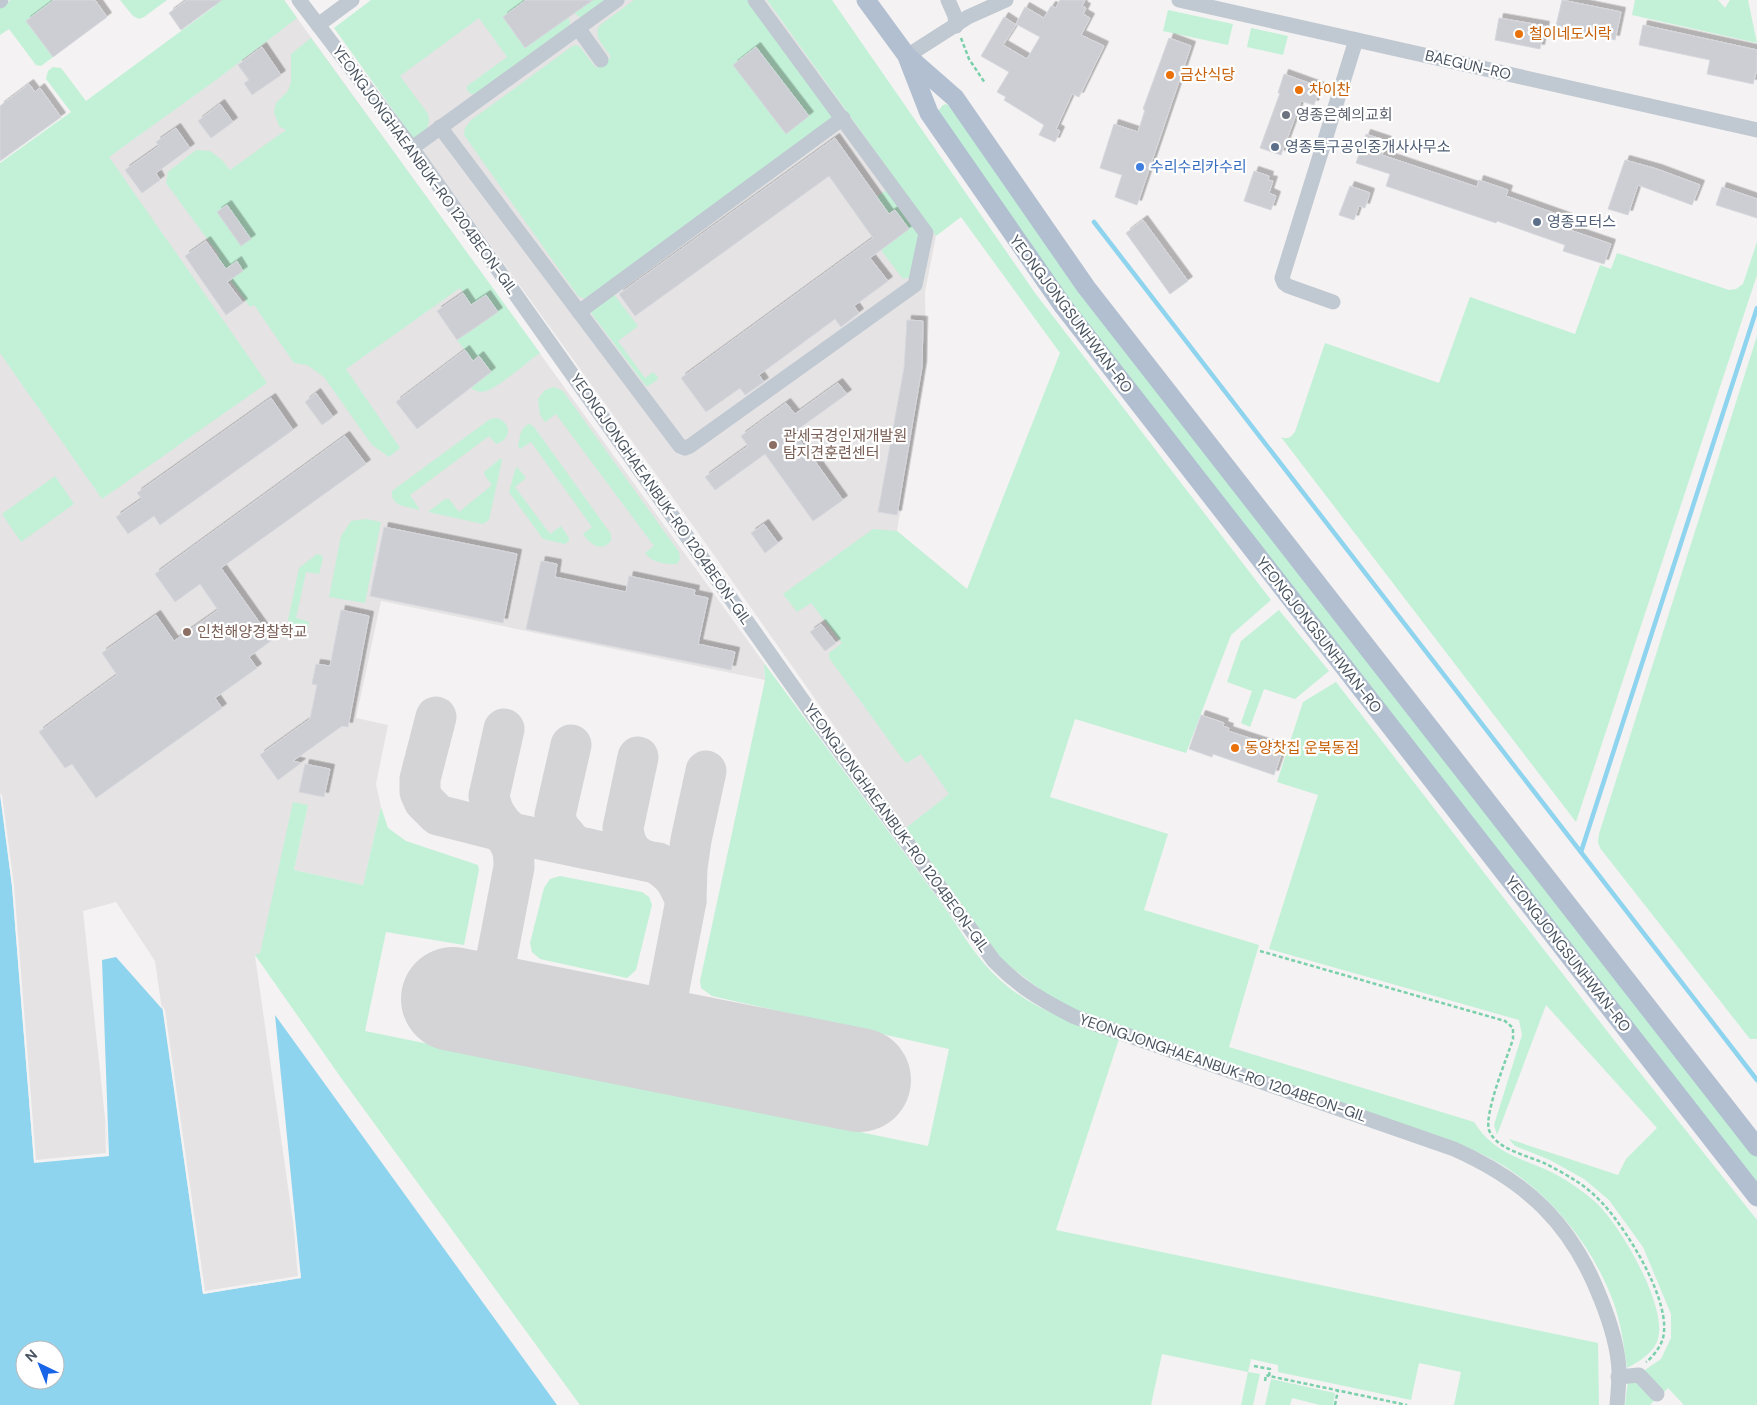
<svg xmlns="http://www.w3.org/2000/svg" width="1757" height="1405" font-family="'DM Sans','Noto Sans KR',sans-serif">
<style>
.education{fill:#e5e3e4}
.green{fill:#c2f1d7}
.water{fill:#8fd4ee;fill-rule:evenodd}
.pier{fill:#f4f2f2}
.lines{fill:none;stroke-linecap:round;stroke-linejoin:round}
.stream{stroke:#8fd4ee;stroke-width:4.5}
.taxiway{stroke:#d4d4d7;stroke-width:41}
.runway{stroke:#d4d4d7;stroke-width:104}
.building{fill:#ccced4;stroke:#d6d8dd;filter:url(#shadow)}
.path{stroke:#79d0ab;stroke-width:2.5;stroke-dasharray:4 2.5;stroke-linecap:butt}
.minor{stroke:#c0c8d1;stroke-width:15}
.major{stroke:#b2bfd1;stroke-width:19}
.food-dot{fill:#e8710a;stroke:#fff;stroke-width:2}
.worship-dot{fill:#6b7280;stroke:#fff;stroke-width:2}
.service-dot{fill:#5c6f8a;stroke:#fff;stroke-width:2}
.shop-dot{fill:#3f7fe0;stroke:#fff;stroke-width:2}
.education-dot{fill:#8d6e63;stroke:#fff;stroke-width:2}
.labels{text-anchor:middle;stroke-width:4.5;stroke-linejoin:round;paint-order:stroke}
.food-label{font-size:15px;fill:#c56008;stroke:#fff;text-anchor:start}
.street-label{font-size:15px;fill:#495460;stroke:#fff}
.worship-label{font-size:15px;fill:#5b616d;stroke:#fff;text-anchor:start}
.service-label{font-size:15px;fill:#4e5e75;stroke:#fff;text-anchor:start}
.shop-label{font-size:15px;fill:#366cbe;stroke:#fff;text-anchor:start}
.education-label{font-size:15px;fill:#785e54;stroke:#fff;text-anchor:start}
</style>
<defs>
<filter id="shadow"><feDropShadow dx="4.5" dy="-4.5" stdDeviation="0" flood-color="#0004"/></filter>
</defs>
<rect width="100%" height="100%" fill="#f4f2f2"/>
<g class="education">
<path d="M245,0H284L764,663L765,680L381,601L356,718L388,725L376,784L381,807L363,885L294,870L308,805L260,953L255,956L301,1278L203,1294L155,961L116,902L83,911L109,1156L34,1163L12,886L0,795V178Z"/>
<path d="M463,0H767L936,236L925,292L926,360L897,531L980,600V933L699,534L365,71Z"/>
</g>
<g class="green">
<path d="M11,0H54L26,21L53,57L41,66L36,65L9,29L0,35V8Z"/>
<path d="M120,0H167L144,17L139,19L133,16Z"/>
<path d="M211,0H284L297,18L216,80L109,157L267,383L102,499L0,353V163L71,112L46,79L48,71L53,67L61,68L86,101L215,6Z"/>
<path d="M371,0H526L503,17L525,48L568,17L570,22L569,26L477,95L471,94L467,90V86L507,57L479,18L400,76L428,114L429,120L428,126L424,133L413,138L334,28Z"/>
<path d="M593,0H607L581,18L574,13Z"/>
<path d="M634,0H749L834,116L585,299L578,296L464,135L465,128L470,121L571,47L576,45L580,47L596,68L611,57C605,47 593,38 599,26Z"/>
<path d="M767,0H832L1035,293L1271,600L1231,635L1186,753L1075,719L1050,797L1168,834L1144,910L1259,945L1229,1047L1474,1122C1494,1153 1518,1157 1549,1171C1564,1178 1580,1189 1593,1200C1618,1220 1673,1313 1656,1344C1650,1355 1638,1362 1627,1368C1624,1346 1621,1322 1613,1301C1593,1247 1553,1197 1504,1166C1487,1156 1470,1148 1452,1141L1084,1014L1053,999L1003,961L906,828L949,794L921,754L907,763L904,761L829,658V653L842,643L811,603L797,612L783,594L873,529L897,531L967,589L1060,353L961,217L936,236Z"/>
<path d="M1635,0H1718L1725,8L1730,0H1748L1757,43L1632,15Z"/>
<path d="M1168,10L1233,24L1228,45L1163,31Z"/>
<path d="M1251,28L1288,36L1283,55L1247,47Z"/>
<path d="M311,38L540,353C527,362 499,387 486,391C480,393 476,391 471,388L491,372L479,356L473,361L457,340L483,322L460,288L346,369L400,448L389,457L372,445L324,377L307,365L294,363L254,305L250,307L217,262L219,255L166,183L168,172L196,150L210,151L222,160L230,170L286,130L279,126L274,112L276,103L288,91L291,82V54Z"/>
<path d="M946,104L951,107L1383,677L1757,1157V1184L1078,314L938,111L943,105Z"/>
<path d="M888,189L919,232L910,277L903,279L881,250L909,229L895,210L867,230L855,213Z"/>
<path d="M1757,242V275L1576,822L1281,437C1288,440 1291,437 1295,432L1325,343L1439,383L1470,297L1575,334L1600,265L1611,269L1617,253L1729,290L1736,289L1743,284Z"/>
<path d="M612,292L638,326L618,341L645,378L653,372L658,377L657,380L648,386H646L591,313V310Z"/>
<path d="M1757,336V1039H1750L1600,848L1598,842L1599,834Z"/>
<path d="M554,387L563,391L679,552L680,559L677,564C666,564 652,563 645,553L654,546L556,414L545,422L540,415L538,399L545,390Z"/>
<path d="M496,418C513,422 511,440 496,444L489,436L410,495L420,510C408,507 390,507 392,491L490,419Z"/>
<path d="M530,424L534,427L611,534V541C601,553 590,544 583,534L592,527L531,442L520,449L518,446C520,438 520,426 530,424Z"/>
<path d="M501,458L502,460L489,520L483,524L428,512L445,499H449L459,512L492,485L485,476L484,472Z"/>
<path d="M517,467L526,478L515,487L550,534L561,526L569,538V541L565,544L543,539L509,492L515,470Z"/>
<path d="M55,476L74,504L21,542L2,514Z"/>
<path d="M366,519L381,522L365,603L329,597L341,536L351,521Z"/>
<path d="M317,554L321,555L323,558L319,574L306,572L296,618L309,622L305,638H303L288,620L299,568Z"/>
<path d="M1279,610L1329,671L1295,699L1264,689L1250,727L1241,723L1252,691L1227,682L1241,641Z"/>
<path d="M764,663L948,912C962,934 980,962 999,979C1032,1010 1077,1024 1119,1039L1056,1230L1598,1343L1599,1405H1454L1461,1372L1419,1363L1411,1400L1278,1372V1365L1251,1359L1248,1372L1260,1374L1253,1405H1241L1248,1372L1162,1354L1151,1405H580L344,1082L255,955L260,953L293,802L308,805L294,870L363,885L381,807L388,828L406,841L478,865L479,870L464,945L386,932L365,1031L928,1146L949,1049L712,996L701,988L700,981L765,680Z"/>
<path d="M1336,682L1614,1040L1757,1220V1405H1684L1668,1388L1662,1394L1642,1372L1661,1359L1671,1338V1314L1643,1247L1609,1200L1584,1179L1550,1160L1515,1146L1509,1139L1618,1175L1626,1159L1657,1128L1546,1005L1497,1135L1494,1125L1522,1035L1519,1020L1269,949L1318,795L1277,782L1303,702Z"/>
<path d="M560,876L642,892L649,897L652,905L636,970L627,978L540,959L532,952L530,943L544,888L550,879Z"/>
<path d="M1637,1378L1656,1399L1650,1405H1625L1628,1379Z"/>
<path d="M1271,1379L1335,1393L1333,1405H1320L1292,1398L1290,1405H1265Z"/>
</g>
<path class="water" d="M0,795L12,886L34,1162L109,1156L102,960L116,957L163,1010L203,1294L301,1278L275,1015L557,1405H0ZM25,1350H55V1380H25Z"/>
<g class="pier">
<path d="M0,793L2,795L14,885L36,1160L106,1153L105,1121L109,1156L34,1163L12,886Z"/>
<path d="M162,1005L165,1010L205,1291L298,1276L293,1223L301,1278L203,1294Z"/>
</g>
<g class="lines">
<g class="stream">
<path d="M1094,222L1757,1080"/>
<path d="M1581,852L1757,308"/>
</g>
<g class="taxiway">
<path d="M436,717L420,779V792L424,801L438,815L501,831L656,863C674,874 678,882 686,901"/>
<path d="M504,729L489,796C492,812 498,822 510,832"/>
<path d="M571,745L555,815L558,827L574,846L589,849"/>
<path d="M638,757L623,828C625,850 636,861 658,863"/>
<path d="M501,831C512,844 514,849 514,867L495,966C494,985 499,997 513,1010"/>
<path d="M659,1040L686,901L687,868L691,840L706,771"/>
</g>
<path class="runway" d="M453,999L859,1080"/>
</g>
<g class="building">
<path d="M54,0H95L107,17L53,57L26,21Z"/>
<path d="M187,0H222L181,30L169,13Z"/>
<path d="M526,0H593L525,48L503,17Z"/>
<path d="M1060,0H1085L1082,6L1086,8L1083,14L1090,18L1081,35L1104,46L1079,97L1072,94L1056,129L1060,131L1055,142L1039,135L1044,125L1004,100L1006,97L997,92L1009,72L981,56L1004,17L1016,25L1003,45L1027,59L1040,37L1016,24L1025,7L1044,18L1051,6L1056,8Z"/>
<path d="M1562,0L1621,12L1615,40L1556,26Z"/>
<path d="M1499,18L1545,26L1540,49L1495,40Z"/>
<path d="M1643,25L1757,50V69L1753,84L1707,74L1710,60L1639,45Z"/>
<path d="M1169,38L1191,46L1137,205L1115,197L1122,175L1100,168L1114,124L1138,132L1145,110L1143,109Z"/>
<path d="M262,47L281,75L252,95L244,83L249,80L238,65Z"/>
<path d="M756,47L809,116L786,134L733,65Z"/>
<path d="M1284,74L1320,87L1314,105L1301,101L1281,155L1260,148L1280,93H1278Z"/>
<path d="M29,84L35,92L40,88L61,117L0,161V106Z"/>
<path d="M220,104L233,122L211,138L198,121Z"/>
<path d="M176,128L190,148L156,173L160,180L142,193L125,170L159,146L156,142Z"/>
<path d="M1366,134L1387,141L1382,155L1477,187L1479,180L1508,190L1506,196L1568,218L1564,228L1611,244L1604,264L1563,251L1565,245L1497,221L1496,223L1386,186L1390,174L1356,163Z"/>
<path d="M835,138L889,214L895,210L909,229L870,258L888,281L854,306L859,313L841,327L835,319L759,375L764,382L745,395L740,388L706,412L681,378L873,238L829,176L635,316L619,294Z"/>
<path d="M1625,160L1657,169L1700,185L1692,205L1638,185L1628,215L1608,209Z"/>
<path d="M1254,171L1269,176L1268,180L1273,181L1269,193L1276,196L1271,210L1244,201Z"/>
<path d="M1350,186L1370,193L1365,208L1359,206L1354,220L1339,215Z"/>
<path d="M1722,187L1757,199V218L1716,205Z"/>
<path d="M227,205L251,239L241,246L217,212Z"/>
<path d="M1143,220L1188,281L1170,294L1126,233Z"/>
<path d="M206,241L226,269L237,261L243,271L227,282L243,303L226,315L185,256Z"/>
<path d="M463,293L471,305L486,295L498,312L457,340L437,311Z"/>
<path d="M907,320L923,321L922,367L897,515L878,512L904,368Z"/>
<path d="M465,350L473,361L479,356L491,372L417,429L396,402Z"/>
<path d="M838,383L847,394L794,432L843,500L813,521L765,454L715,490L705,477L748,446L741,436L786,403L795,414Z"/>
<path d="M316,393L333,417L322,425L305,402Z"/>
<path d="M271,398L293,430L160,525L154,516L128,534L116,517L142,499L137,493Z"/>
<path d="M345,436L366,464L221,568L272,640L249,657L257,668L215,698L222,708L96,798L72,764L65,768L39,732L117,675L102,653L156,615L174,641L218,610L200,584L175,602L155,574Z"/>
<path d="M764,524L778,543L765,553L751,533Z"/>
<path d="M384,527L517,554L503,623L370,596Z"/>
<path d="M541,561L557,564L555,577L626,592L629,576L695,590L694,595L708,598L698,644L735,652L731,670L526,629Z"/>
<path d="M341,610L369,616L348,727L342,726L293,761L301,763L278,780L260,755L310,719L317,685L312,684L316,664L330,666Z"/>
<path d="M821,624L836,643L825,651L810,632Z"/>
<path d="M1201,715L1224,723L1223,726L1229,728L1228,731L1283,749L1274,775L1213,754L1212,757L1189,749Z"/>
<path d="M305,764L330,769L324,797L299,792Z"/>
</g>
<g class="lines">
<g class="path">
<path d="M961,38L969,59L985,83"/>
<path d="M1260,951L1505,1021L1513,1028V1039C1507,1058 1484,1113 1489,1130C1496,1150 1530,1156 1546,1164C1556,1169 1567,1175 1576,1181C1586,1187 1597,1197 1605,1206C1628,1232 1672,1302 1663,1338C1661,1346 1653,1357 1646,1362"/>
<path d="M1254,1366L1270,1369L1269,1376L1407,1405"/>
<path d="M1265,1381L1266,1375L1269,1376"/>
<path d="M1335,1405L1338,1390"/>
</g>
<g class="minor">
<path d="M299,0L412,148L811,712L994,961C1019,987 1043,1001 1075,1017L1454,1149C1526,1181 1571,1223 1600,1297C1609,1319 1618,1346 1619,1371C1619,1382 1618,1394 1617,1405"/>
<path d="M948,0L955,16L956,26"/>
<path d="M1179,0L1757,130"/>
<path d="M0,1L1,0"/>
<path d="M318,25L352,0"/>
<path d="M578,28L601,60"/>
<path d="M907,56L968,17L1006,0"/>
<path d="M440,127L680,446L685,448L690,446L915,285L926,233L755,0"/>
<path d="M412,148L617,0"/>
<path d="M1333,302L1288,286L1284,283L1282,278L1356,40"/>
<path d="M579,312L843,118"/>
<path d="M1618,1377L1639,1375L1657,1394"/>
</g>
<g class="major">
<path d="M866,0L907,56L955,98L1086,287L1757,1147"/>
<path d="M908,59L929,113L1063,306L1757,1197"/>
</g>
</g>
<g class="food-dot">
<circle cx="1519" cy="34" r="5"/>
<circle cx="1170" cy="75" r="5"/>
<circle cx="1299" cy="90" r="5"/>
<circle cx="1235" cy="748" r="5"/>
</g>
<circle class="worship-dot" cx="1286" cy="115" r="5"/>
<g class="service-dot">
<circle cx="1275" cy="147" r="5"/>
<circle cx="1537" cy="222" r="5"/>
</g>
<circle class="shop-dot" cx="1140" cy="167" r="5"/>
<g class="education-dot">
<circle cx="773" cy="445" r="5"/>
<circle cx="187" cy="632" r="5"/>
</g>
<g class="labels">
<g class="food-label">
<text x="1529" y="39">철이네도시락</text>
<text x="1180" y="80">금산식당</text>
<text x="1309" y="95">차이찬</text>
<text x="1245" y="753">동양찻집 운북동점</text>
</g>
<g class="street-label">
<text transform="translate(1468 65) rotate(13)" y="5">BAEGUN-RO</text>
<text transform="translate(425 170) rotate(54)" y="5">YEONGJONGHAEANBUK-RO 1204BEON-GIL</text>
<text transform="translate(1071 314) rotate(53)" y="5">YEONGJONGSUNHWAN-RO</text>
<text transform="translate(661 499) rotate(55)" y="5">YEONGJONGHAEANBUK-RO 1204BEON-GIL</text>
<text transform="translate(1319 635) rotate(52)" y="5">YEONGJONGSUNHWAN-RO</text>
<text transform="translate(897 828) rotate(54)" y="5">YEONGJONGHAEANBUK-RO 1204BEON-GIL</text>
<text transform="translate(1568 954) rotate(52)" y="5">YEONGJONGSUNHWAN-RO</text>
<text transform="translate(1223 1068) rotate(19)" y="5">YEONGJONGHAEANBUK-RO 1204BEON-GIL</text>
</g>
<g class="worship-label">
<text x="1296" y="120">영종은혜의교회</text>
</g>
<g class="service-label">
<text x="1285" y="152">영종특구공인중개사사무소</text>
<text x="1547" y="227">영종모터스</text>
</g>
<g class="shop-label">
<text x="1150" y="172">수리수리카수리</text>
</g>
<g class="education-label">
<text x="783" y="441">관세국경인재개발원<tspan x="783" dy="17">탐지견훈련센터</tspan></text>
<text x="197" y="637">인천해양경찰학교</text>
</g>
</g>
<g transform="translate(40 1365) rotate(317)"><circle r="24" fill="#ffffff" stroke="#b6bbbf"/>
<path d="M0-4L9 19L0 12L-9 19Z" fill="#1865e8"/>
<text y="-8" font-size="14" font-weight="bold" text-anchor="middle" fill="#495460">N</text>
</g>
</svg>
